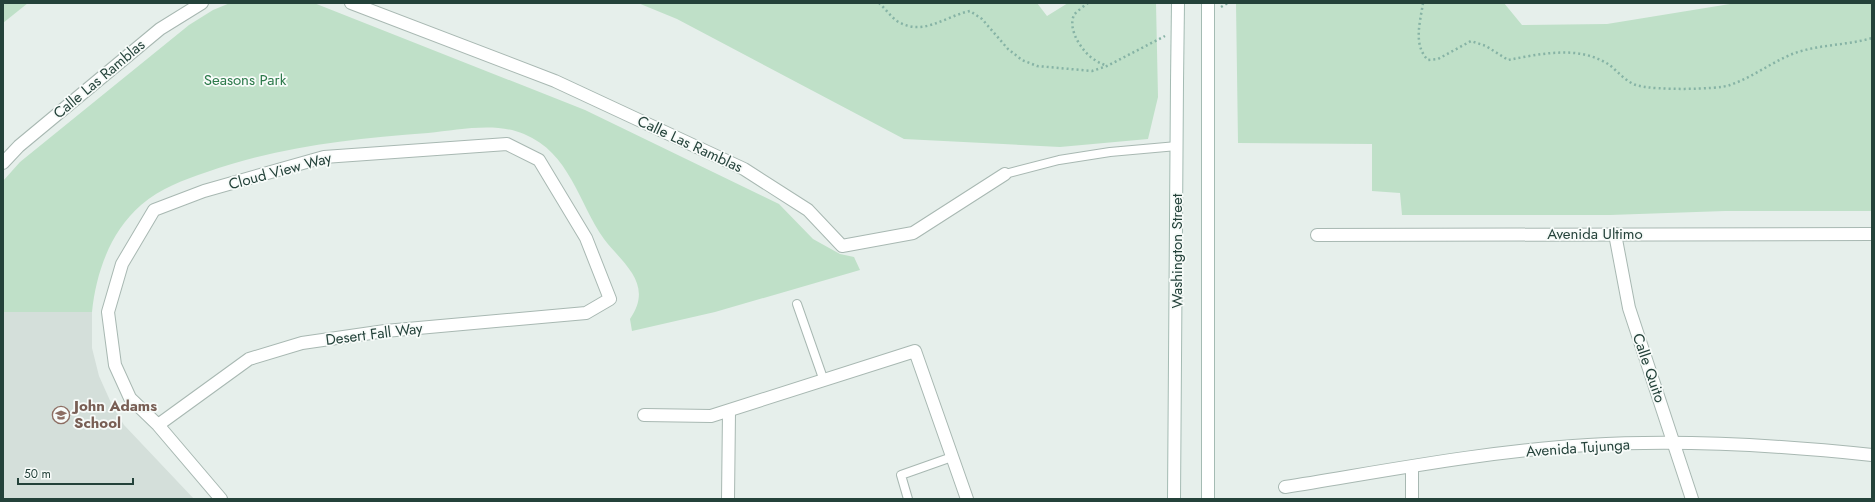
<svg xmlns="http://www.w3.org/2000/svg" width="1875" height="502" font-family="Jost,sans-serif">
<style>
.built{fill:#d4dfda}
.green{fill:#bfe0c8}
.lines{fill:none;stroke-linecap:round;stroke-linejoin:round}
.service-casing{stroke:#a8b8b2;stroke-width:10}
.minor-casing{stroke:#a8b8b2;stroke-width:14}
.secondary-casing{stroke:#a4bbb3;stroke-width:14}
.path{stroke:#86b3a5;stroke-width:2.5;stroke-dasharray:2 3;stroke-linecap:butt}
.service{stroke:#fff;stroke-width:8}
.minor{stroke:#fff;stroke-width:12}
.secondary{stroke:#fff;stroke-width:12}
.secondary-bridge-casing{stroke:#a4bbb3;stroke-width:14;stroke-linecap:butt}
.secondary-bridge{stroke:#fff;stroke-width:12}
.labels{text-anchor:middle;stroke-width:3.5;stroke-linejoin:round;paint-order:stroke}
.street-label{font-size:15px;fill:#24423a;stroke:#f7fbf9}
.park-label{font-size:15px;fill:#2d7a4b;stroke:#f7fbf9}
.education-label{font-size:15px;font-weight:bold;fill:#785e54;stroke:#f7fbf9;text-anchor:start}
</style>
<rect width="100%" height="100%" fill="#e6efeb"/>
<path class="built" d="M3,312H92V348L99,376L112,405L124,425L194,499H3Z"/>
<g class="green">
<path d="M3,3H28L3,23Z"/>
<path d="M230,3H314L585,110L779,204L813,239L840,254L854,257L860,270L715,312L632,331L630,319C654,284 624,265 604,239C578,202 570,153 524,134C495,122 459,130 428,133C350,139 282,146 207,172C183,180 161,188 141,205C110,232 96,273 92,312H3V181L20,162L189,25L213,10Z"/>
<path d="M638,3H1037L1047,16L1068,3H1156L1158,97L1148,139L1060,147L904,139L677,19Z"/>
<path d="M1236,3H1504L1522,25L1607,24L1736,3H1872V211H1725L1610,215H1402L1400,193L1372,191V144L1238,143Z"/>
</g>
<g class="lines">
<defs>
<g id="service">
<path d="M1005,174L1059,160L1110,152L1177,146"/>
<path d="M797,304L824,381"/>
<path d="M908,499L901,475L952,457"/>
</g>
<g id="minor">
<path d="M351,3L555,81L744,169L808,210L842,246L913,233L1005,174"/>
<path d="M3,163L19,146L160,29L202,3"/>
<path d="M1615,234L1629,308L1692,499"/>
<path d="M1317,235L1872,234"/>
<path d="M644,415L711,416L915,351L967,499"/>
<path d="M158,425L249,359L302,343L385,331L586,313L610,299L586,238L539,160L507,144L324,157L204,191L154,210L122,264L108,312L115,365L130,398L158,425L221,499"/>
<path d="M1285,487C1385,471 1487,451 1588,445C1683,439 1778,445 1872,455"/>
<path d="M728,499L729,412"/>
<path d="M1412,499V467"/>
</g>
<g id="secondary">
<path d="M1208,64V499"/>
<path d="M1174,499L1177,82"/>
</g>
</defs>
<use href="#service" class="service-casing"/>
<use href="#minor" class="minor-casing"/>
<use href="#secondary" class="secondary-casing"/>
<g class="path">
<path d="M879,3C885,8 890,16 897,21C923,37 943,17 970,11L982,19L1008,49L1022,60L1037,66L1092,71L1107,66L1165,36"/>
<path d="M1088,3C1084,6 1077,11 1074,15C1067,30 1083,53 1095,60C1099,63 1103,64 1107,66"/>
<path d="M1423,3C1420,23 1413,45 1428,60L1438,59L1471,41L1486,46L1508,60C1540,54 1578,45 1608,64C1618,71 1627,84 1640,86C1655,90 1716,90 1730,85C1751,78 1769,64 1790,55C1816,44 1845,46 1872,38"/>
<path d="M1221,7L1228,3"/>
</g>
<use href="#service" class="service"/>
<use href="#minor" class="minor"/>
<use href="#secondary" class="secondary"/>
<defs>
<g id="secondary-bridge">
<path d="M1208,3V64"/>
<path d="M1177,82L1178,3"/>
</g>
</defs>
<use href="#secondary-bridge" class="secondary-bridge-casing"/>
<use href="#secondary-bridge" class="secondary-bridge"/>
</g>
<defs>
<symbol id="school-ring" viewBox="-11 -11 22 22"><circle r="9.5" fill="#f7fbf9" stroke="#8d6e63" stroke-width="1.5"/><path d="M0-5L7-2L0 1L-7-2ZM-4 1L0 2.5L4 1V4Q0 6-4 4Z" fill="#8d6e63"/></symbol>
</defs>
<g fill-rule="evenodd">
<use href="#school-ring" x="51" y="405" width="20" height="20"/>
</g>
<g class="labels">
<g class="street-label">
<text transform="translate(99 79) rotate(-40)" y="5">Calle Las Ramblas</text>
<text transform="translate(690 144) rotate(25)" y="5">Calle Las Ramblas</text>
<text transform="translate(280 171) rotate(-15)" y="5">Cloud View Way</text>
<text x="1595" y="239">Avenida Ultimo</text>
<text transform="translate(1177 251) rotate(-90)" y="5">Washington Street</text>
<text transform="translate(374 334) rotate(-7)" y="5">Desert Fall Way</text>
<text transform="translate(1649 368) rotate(71)" y="5">Calle Quito</text>
<text transform="translate(1578 448) rotate(-4)" y="5">Avenida Tujunga</text>
</g>
<g class="park-label">
<text x="245" y="85">Seasons Park</text>
</g>
<g class="education-label">
<text x="74" y="411">John Adams<tspan x="74" dy="17">School</tspan></text>
</g>
</g>
<rect width="1875" height="502" fill="none" stroke="#24423a" stroke-width="8"/>
<path d="M18 478v6h115v-6" fill="none" stroke="#24423a" stroke-width="2"/>
<text x="24" y="478" font-size="12" fill="#24423a" stroke="#f7fbf9" stroke-width="3" paint-order="stroke">50 m</text>
</svg>
